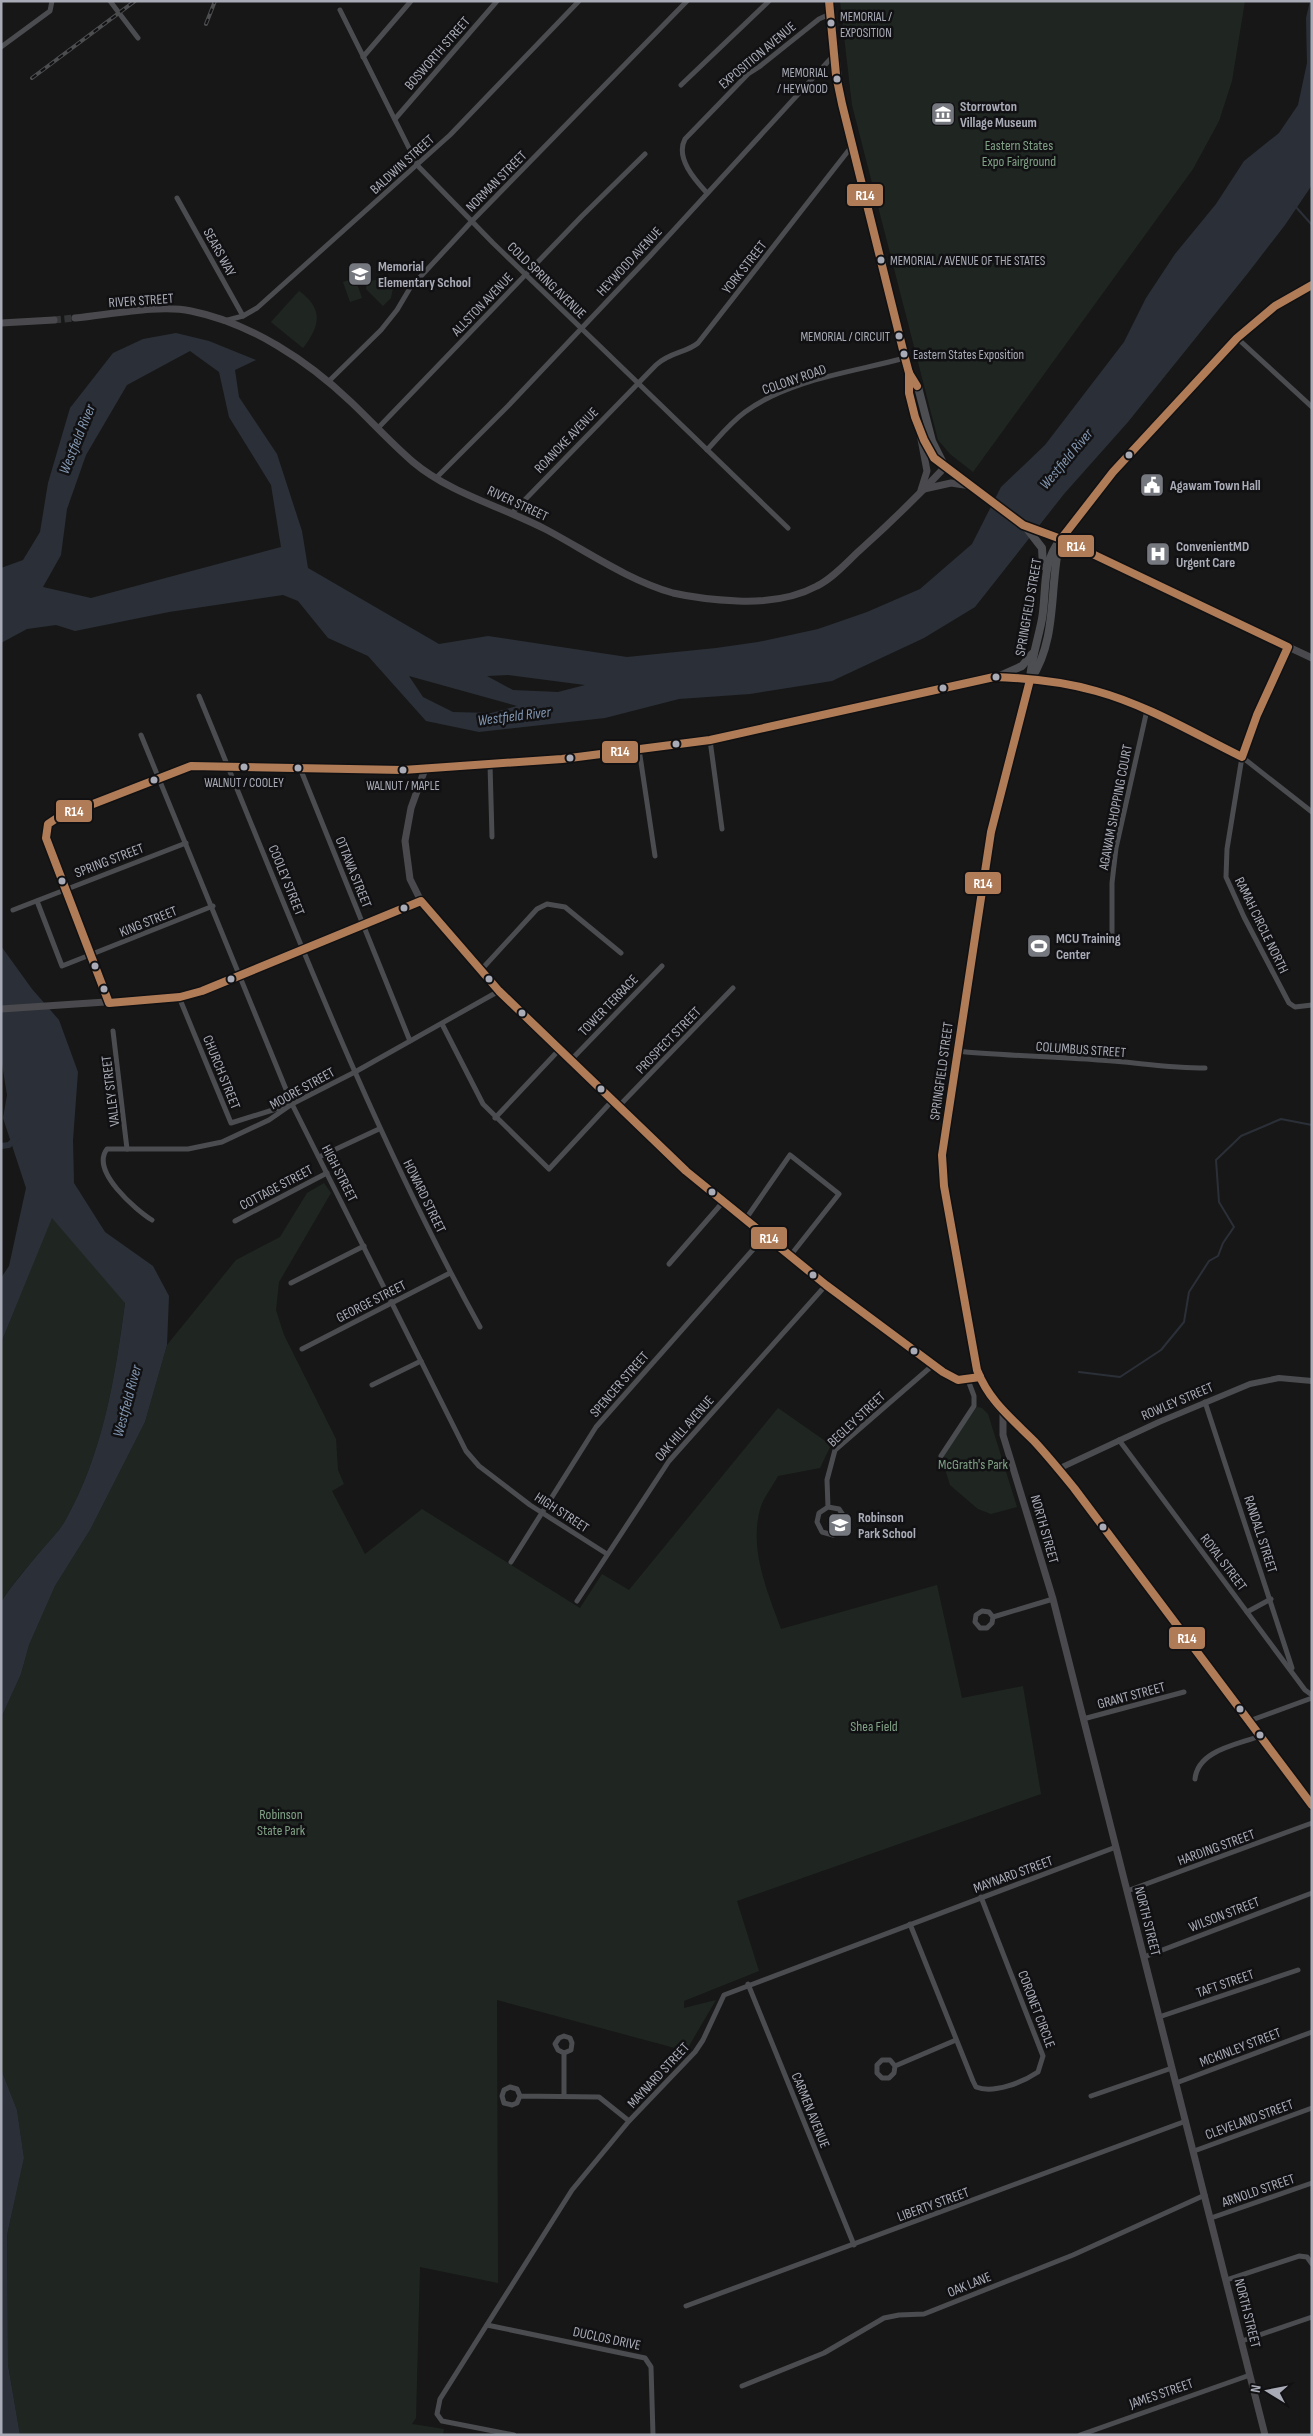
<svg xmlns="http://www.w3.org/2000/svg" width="1313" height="2436" font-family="'Sofia Sans Condensed',sans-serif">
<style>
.green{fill:#1f2621}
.water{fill:#2b3038;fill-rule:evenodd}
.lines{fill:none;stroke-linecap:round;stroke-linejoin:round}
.stream{stroke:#2b3038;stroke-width:2}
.canal{stroke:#2b3038;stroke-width:6}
.secondary-tunnel{stroke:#343537;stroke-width:7;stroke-dasharray:7 3.5;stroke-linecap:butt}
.minor{stroke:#4b4c50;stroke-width:5}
.tertiary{stroke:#4b4c50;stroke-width:6}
.secondary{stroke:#4a4a4e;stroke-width:7}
.primary{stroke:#4d4e52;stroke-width:8}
.rail-casing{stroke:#4c4d4f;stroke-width:4}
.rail{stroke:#111113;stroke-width:2;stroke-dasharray:5.5;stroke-linecap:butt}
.bus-1-casing{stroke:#111113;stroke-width:11}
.bus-1{stroke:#b07c57;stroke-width:8}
.bus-dot{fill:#a9acb7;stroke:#111113;stroke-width:2}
.labels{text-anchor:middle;stroke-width:5;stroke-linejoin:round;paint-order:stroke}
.bus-label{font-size:13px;fill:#a9acb7;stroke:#111113;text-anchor:start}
.street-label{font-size:14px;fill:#a9acb7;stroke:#111113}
.poi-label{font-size:14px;font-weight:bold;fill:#a9acb7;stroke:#111113;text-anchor:start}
.park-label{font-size:14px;fill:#81a186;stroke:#111113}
.water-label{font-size:15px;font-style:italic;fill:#8296b0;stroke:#111113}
.line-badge{stroke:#111113;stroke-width:2}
.badge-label{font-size:14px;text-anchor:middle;font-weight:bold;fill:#fff}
</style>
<rect width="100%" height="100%" fill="#171717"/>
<g class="green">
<path d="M840,1H1245L1232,81L1219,121L1193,169L973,472L950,454L938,440L852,105Z"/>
<path d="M386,277L393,288L391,298L383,306L366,289L367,282Z"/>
<path d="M355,278L362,298L350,302L343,282Z"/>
<path d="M299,291C324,309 320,326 303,348L271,322Z"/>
<path d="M324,1183L331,1193L279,1282L276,1310L284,1335L336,1439L338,1470L344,1484L332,1491L365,1554L422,1509L580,1608L602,1574L629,1590L778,1408L831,1445L820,1468L778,1476C773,1485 765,1496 761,1506C748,1547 767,1591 781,1629L937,1585L962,1698L1023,1686L1041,1794L737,1901L759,1971L684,2001V2008L716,2000L686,2051L497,2000L498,2283L420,2267L416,2418L412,2424L444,2429L443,2435H20L8,2365L7,2235L24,2158L17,2110L1,2069V1718L21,1674L29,1645L55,1586L90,1530L145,1422L167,1345L236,1260L280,1237L307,1193Z"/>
<path d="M52,1217L125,1302C115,1378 103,1454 65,1521C60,1530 52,1538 46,1545C30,1564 14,1581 1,1602V1343Z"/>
<path d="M977,1407L982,1408L988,1414L1017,1507L991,1514L978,1509L950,1485L941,1456Z"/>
</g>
<g class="water">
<path d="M1310,1H1312V185L1285,225L1248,273L1128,422L1064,494L975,607L924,638L832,681L750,694L679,699L605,718L479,732L426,721L368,656L328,638L298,601L283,595L169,612L75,631L56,625L27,629L1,643V568L23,560L40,532L48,483L70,408L113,353L143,339L176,333L209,341L256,360L235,370L239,397L277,454L302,531L308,568L439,644L488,636L627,657L716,648L758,642L818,629L867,612L920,589L972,544L1001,487L1045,445L1124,342L1146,298L1175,254L1216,204L1244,161L1279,133L1298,105L1307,63L1306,18ZM190,351L219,372L229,417L271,485L281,547L91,598L43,587L61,555L67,509L86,455L127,385ZM508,675L585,685L558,692L513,690L487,676ZM409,676L517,706L491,713L453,712L423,697Z"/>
<path d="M1,946L32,989L59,1020L78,1072L73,1140L74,1183L105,1232L153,1266L169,1296L167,1345L145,1422L90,1530L55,1586L29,1645L21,1674L1,1718V1602C14,1582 30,1564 46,1545C52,1538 60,1530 65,1521C103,1454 115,1378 125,1303L52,1218L1,1343V1278L9,1266L26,1188L3,1118L7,1095L1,1058Z"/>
<path d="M1,2069L17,2110L24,2158L7,2235L8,2365L20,2435H1Z"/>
</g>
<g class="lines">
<g class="stream">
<path d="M1295,206L1312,225"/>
<path d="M1079,1372L1120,1377L1161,1350L1184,1322L1189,1292L1209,1261L1218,1256L1223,1243L1234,1227L1219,1202L1216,1160L1241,1136L1281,1119L1312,1125"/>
</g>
<path class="canal" d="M1,1146L9,1145L17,1137"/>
<path class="secondary-tunnel" d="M54,320L75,318"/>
<g class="minor">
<path d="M110,1L138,38"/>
<path d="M340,10L418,166L493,243L788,528"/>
<path d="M1,47L50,11L52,1"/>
<path d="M363,57L411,1"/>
<path d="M681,85L769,1"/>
<path d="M395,119L497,1"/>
<path d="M707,193C695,180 675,158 685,139L748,74L759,67L819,19L830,14"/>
<path d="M177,198L243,316"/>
<path d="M224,321L243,316L257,308L450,135L579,1"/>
<path d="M1237,338L1312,407"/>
<path d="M328,382L381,330L397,310L410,288L472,221L687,1"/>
<path d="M378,428L582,216L645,154"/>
<path d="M707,450C719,437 730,423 745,412C790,379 853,372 905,358"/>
<path d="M436,478L508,406L650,256L834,55"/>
<path d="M512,513L656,365C670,352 686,353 698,343L852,146"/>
<path d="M199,696C287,909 368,1125 480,1327"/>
<path d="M141,735L292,1104L466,1451L479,1466L530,1505L607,1554"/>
<path d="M710,740L722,829"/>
<path d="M639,749L655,856"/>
<path d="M490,764L492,837"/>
<path d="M300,768L410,1041"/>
<path d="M1312,812L1242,757L1227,849L1226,877L1244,917L1289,1003L1295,1007L1312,1005"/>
<path d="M37,901L62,966L213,906"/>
<path d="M13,910L186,843"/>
<path d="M1112,940V883L1116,848L1147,710"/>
<path d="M481,970L537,909L547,904L565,907L621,953"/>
<path d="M179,997L231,1123L292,1104"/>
<path d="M442,1024L483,1104L549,1169L612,1101"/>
<path d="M113,1031L127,1149"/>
<path d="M956,1051C1004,1056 1051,1056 1098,1060C1134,1062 1168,1068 1205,1068"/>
<path d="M570,1061L662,966"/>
<path d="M618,1107L733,988"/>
<path d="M495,1118L559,1050"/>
<path d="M319,1157L379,1129"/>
<path d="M152,1220C136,1210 90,1171 107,1149H188L222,1142L269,1120L292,1104L355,1072L499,991"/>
<path d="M745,1220L790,1155L839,1194L790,1256"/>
<path d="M235,1221L327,1173"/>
<path d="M669,1264L723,1202"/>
<path d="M291,1283L364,1246"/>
<path d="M302,1349L450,1273"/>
<path d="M372,1385L421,1361"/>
<path d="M1205,1402L1292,1668"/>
<path d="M1119,1440L1305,1690L1312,1695"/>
<path d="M941,1456L974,1406V1396L968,1380"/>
<path d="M828,1507L839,1509L845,1518L843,1529L833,1535L822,1532L817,1522L819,1513L828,1507L827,1480L835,1450L933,1365"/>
<path d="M511,1562L596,1427L765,1236"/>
<path d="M577,1601L669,1461L826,1285"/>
<path d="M1247,1612L1271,1599"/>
<path d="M993,1617L992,1623L987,1628H980L975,1622L976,1615L982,1611L989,1612L993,1617L1053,1599"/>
<path d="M1083,1719L1184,1692"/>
<path d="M1249,1721L1312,1698"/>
<path d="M1195,1779C1198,1750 1237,1745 1260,1736"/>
<path d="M1127,1891L1312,1823"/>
<path d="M910,1924L973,2081L976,2087C994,2094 1023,2082 1038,2072L1043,2056L981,1897"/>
<path d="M1144,1957L1312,1893"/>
<path d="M748,1984L854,2245"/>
<path d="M1159,2017L1298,1970"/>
<path d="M895,2066L894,2073L889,2078H882L877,2073V2065L882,2060H890L895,2066L956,2040"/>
<path d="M1176,2083L1312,2032"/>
<path d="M520,2096L517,2103L512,2105L504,2103L502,2096L504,2090L510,2087L517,2089L520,2096L599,2097L629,2121"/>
<path d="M564,2096V2053L558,2050L555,2044L559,2038L564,2036L570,2038L572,2043L571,2050L564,2053"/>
<path d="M1091,2096L1172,2068"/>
<path d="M1194,2151L1312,2108"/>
<path d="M1211,2218L1312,2183"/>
<path d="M1226,2280L1299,2256L1307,2257L1312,2264"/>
<path d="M686,2306L1186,2121"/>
<path d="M487,2325L645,2358L651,2367L653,2435"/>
<path d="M1242,2341L1312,2317"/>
<path d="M742,2386L824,2353L884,2318L899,2315L924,2314L1073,2255L1205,2195"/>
<path d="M514,2435L442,2421L437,2414L440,2399L572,2190L629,2121L695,2052L703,2040L724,1995L1116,1847"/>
<path d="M1080,2435L1250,2375"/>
</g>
<g class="tertiary">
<path d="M1030,680L1096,691L1130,703L1242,757L1257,715L1288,647"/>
<path d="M109,1003L47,842L46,829L51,822L125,790L191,766L403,770L425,769"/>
<path d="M1058,1469L1159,1422L1250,1384L1279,1378L1312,1381"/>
</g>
<g class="secondary">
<path d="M1312,285L1275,306L1237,338L1113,472L1061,539L1076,548L1312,658"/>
<path d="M75,318C109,315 159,304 191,311C251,323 308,361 351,402C372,422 391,443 413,462C451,494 503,507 547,530C588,552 628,580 673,593C695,598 716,600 738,601C765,602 793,599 817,586C833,578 846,563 859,551C889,524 918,496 945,467"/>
<path d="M1,323L54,320"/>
<path d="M924,489L951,483L971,486"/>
<path d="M921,490L927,471L921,439"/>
<path d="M1,1009L180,997L202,991L421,901"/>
<path d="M980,1377C956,1382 952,1379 933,1365L826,1285L686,1171L499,991L421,901L410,879L405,841L411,808L425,769L562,759L710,740L994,677L1030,680"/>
<path d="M1003,1415V1435L1053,1599L1265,2435"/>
</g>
<g class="primary">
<path d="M829,1L840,96L896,320L909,373L918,387L932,441L945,467"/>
<path d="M909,373C905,396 920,440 934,458L1023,525L1061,539"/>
<path d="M1025,526L1042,548L1043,566"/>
<path d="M1061,539C1041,563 1047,590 1042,619C1038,640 1031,659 1030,680L991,832L942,1155L944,1186L975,1359C986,1408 1011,1416 1042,1449C1054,1462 1064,1476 1074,1488L1312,1805"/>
<path d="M1000,676L1022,666L1032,654"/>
<path d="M1031,679C1058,639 1049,586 1060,540"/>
</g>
<defs>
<g id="rail">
<path d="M206,24L215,1"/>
<path d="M32,78L135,1"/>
</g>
</defs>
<use href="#rail" class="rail-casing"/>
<use href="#rail" class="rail"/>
<defs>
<g id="bus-1">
<path d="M829,1L836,75L842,104L905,358L909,373L917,386"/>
<path d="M909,373V393L915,417L924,440L934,458L1023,525L1061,539L1288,647L1257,715L1242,757C1195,734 1147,705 1096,691C1064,682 1027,678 994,677L710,740L562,759L403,770L191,766L57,818L48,824L46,838L109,1003L180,997L202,991L421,901L499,991L686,1171L826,1285L943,1372L958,1380L980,1377"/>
<path d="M1061,539L1113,472L1237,338L1275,306L1312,285"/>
<path d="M1030,680L991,832L942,1155L944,1186L977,1370C989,1401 1011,1418 1034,1441C1048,1456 1061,1472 1074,1488L1312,1805"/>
</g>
</defs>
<use href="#bus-1" class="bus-1-casing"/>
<use href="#bus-1" class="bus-1"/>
</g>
<defs>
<symbol id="museum-square" viewBox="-11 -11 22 22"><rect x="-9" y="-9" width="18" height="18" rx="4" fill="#76787f" stroke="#111113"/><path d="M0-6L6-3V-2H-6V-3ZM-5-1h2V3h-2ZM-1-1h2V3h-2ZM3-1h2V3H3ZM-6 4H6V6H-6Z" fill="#fff"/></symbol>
<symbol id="school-square" viewBox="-11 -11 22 22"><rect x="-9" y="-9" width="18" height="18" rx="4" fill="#76787f" stroke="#111113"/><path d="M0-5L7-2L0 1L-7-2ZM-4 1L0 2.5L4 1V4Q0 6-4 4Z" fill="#fff"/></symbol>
<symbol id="civic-square" viewBox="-11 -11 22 22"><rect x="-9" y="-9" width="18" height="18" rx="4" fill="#76787f" stroke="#111113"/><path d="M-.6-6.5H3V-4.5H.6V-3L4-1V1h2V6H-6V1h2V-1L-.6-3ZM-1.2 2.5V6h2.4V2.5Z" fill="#fff"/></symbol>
<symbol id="hospital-square" viewBox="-11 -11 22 22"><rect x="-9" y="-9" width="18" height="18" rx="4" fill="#76787f" stroke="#111113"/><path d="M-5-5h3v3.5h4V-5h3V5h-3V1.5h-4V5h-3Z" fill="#fff"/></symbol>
<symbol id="stadium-square" viewBox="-11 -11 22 22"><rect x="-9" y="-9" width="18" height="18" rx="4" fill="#76787f" stroke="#111113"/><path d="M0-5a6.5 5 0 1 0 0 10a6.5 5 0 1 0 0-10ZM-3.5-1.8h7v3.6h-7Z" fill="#fff"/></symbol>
</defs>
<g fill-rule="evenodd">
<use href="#museum-square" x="929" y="100" width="28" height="28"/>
<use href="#school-square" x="346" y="260" width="28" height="28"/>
<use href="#civic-square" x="1138" y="471" width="28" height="28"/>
<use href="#hospital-square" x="1144" y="540" width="28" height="28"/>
<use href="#stadium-square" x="1025" y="932" width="28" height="28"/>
<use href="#school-square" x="826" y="1511" width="28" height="28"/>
</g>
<g class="bus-dot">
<circle cx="831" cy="23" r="4.5"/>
<circle cx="837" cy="79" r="4.5"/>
<circle cx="881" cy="260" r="4.5"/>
<circle cx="899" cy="336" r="4.5"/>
<circle cx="904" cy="354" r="4.5"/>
<circle cx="1129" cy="455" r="4.5"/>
<circle cx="996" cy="677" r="4.5"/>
<circle cx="943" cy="688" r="4.5"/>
<circle cx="676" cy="744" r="4.5"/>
<circle cx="570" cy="758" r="4.5"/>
<circle cx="244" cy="767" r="4.5"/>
<circle cx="298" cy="768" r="4.5"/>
<circle cx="403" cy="770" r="4.5"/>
<circle cx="154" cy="780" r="4.5"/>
<circle cx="62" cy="881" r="4.5"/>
<circle cx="404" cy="908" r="4.5"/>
<circle cx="95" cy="966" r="4.5"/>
<circle cx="231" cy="979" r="4.5"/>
<circle cx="489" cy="979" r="4.5"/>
<circle cx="104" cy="989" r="4.5"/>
<circle cx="522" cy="1013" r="4.5"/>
<circle cx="601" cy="1089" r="4.5"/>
<circle cx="712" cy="1192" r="4.5"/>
<circle cx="813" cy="1275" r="4.5"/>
<circle cx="914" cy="1351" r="4.5"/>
<circle cx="1103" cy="1527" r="4.5"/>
<circle cx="1240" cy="1709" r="4.5"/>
<circle cx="1260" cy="1735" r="4.5"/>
</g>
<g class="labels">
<g class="bus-label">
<text x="840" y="21">MEMORIAL /<tspan x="840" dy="16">EXPOSITION</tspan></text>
<text x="828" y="77" text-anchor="end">MEMORIAL<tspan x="828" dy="16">/ HEYWOOD</tspan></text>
<text x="890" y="265">MEMORIAL / AVENUE OF THE STATES</text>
<text x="890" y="341" text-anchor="end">MEMORIAL / CIRCUIT</text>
<text x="913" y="359">Eastern States Exposition</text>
<text x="244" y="787" text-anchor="middle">WALNUT / COOLEY</text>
<text x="403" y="790" text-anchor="middle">WALNUT / MAPLE</text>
</g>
<g class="street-label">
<text transform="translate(437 53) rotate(-49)" y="5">BOSWORTH STREET</text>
<text transform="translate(757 55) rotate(-40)" y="5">EXPOSITION AVENUE</text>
<text transform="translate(402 164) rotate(-42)" y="5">BALDWIN STREET</text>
<text transform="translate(496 181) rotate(-45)" y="5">NORMAN STREET</text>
<text transform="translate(220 252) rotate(61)" y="5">SEARS WAY</text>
<text transform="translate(629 261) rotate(-47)" y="5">HEYWOOD AVENUE</text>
<text transform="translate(744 267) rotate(-52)" y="5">YORK STREET</text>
<text transform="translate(547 280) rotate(44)" y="5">COLD SPRING AVENUE</text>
<text transform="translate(141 300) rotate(-4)" y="5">RIVER STREET</text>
<text transform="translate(482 304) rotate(-46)" y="5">ALLSTON AVENUE</text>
<text transform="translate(794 379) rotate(-19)" y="5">COLONY ROAD</text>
<text transform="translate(566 440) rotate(-46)" y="5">ROANOKE AVENUE</text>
<text transform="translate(518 503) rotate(25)" y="5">RIVER STREET</text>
<text transform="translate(1028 607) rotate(-80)" y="5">SPRINGFIELD STREET</text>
<text transform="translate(1115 807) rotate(-79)" y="5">AGAWAM SHOPPING COURT</text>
<text transform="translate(109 860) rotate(-21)" y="5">SPRING STREET</text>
<text transform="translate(354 872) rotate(68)" y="5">OTTAWA STREET</text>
<text transform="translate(287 880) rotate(68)" y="5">COOLEY STREET</text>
<text transform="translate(148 921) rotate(-22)" y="5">KING STREET</text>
<text transform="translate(1262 925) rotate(64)" y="5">RAMAH CIRCLE NORTH</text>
<text transform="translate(608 1005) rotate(-46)" y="5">TOWER TERRACE</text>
<text transform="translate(668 1040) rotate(-46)" y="5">PROSPECT STREET</text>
<text transform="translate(1081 1049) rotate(4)" y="5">COLUMBUS STREET</text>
<text transform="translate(941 1071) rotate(-82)" y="5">SPRINGFIELD STREET</text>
<text transform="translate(222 1072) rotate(68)" y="5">CHURCH STREET</text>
<text transform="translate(302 1088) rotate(-29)" y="5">MOORE STREET</text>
<text transform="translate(110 1091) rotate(-97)" y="5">VALLEY STREET</text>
<text transform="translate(340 1173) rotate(63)" y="5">HIGH STREET</text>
<text transform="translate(276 1187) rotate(-28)" y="5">COTTAGE STREET</text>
<text transform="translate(425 1196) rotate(64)" y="5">HOWARD STREET</text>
<text transform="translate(371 1301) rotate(-27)" y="5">GEORGE STREET</text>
<text transform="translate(619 1384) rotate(-49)" y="5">SPENCER STREET</text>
<text transform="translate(1177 1401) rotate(-23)" y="5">ROWLEY STREET</text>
<text transform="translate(856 1419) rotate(-43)" y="5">BEGLEY STREET</text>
<text transform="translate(684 1428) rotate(-49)" y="5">OAK HILL AVENUE</text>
<text transform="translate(562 1512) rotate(33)" y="5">HIGH STREET</text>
<text transform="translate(1045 1529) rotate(74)" y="5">NORTH STREET</text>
<text transform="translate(1261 1534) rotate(72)" y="5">RANDALL STREET</text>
<text transform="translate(1224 1562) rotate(53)" y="5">ROYAL STREET</text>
<text transform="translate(1131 1695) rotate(-15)" y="5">GRANT STREET</text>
<text transform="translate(1216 1847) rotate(-20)" y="5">HARDING STREET</text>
<text transform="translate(1013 1874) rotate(-20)" y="5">MAYNARD STREET</text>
<text transform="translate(1224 1914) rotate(-21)" y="5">WILSON STREET</text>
<text transform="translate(1148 1921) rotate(76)" y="5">NORTH STREET</text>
<text transform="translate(1225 1983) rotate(-19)" y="5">TAFT STREET</text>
<text transform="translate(1037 2009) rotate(69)" y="5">CORONET CIRCLE</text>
<text transform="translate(1240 2047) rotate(-21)" y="5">MCKINLEY STREET</text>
<text transform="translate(658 2075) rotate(-47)" y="5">MAYNARD STREET</text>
<text transform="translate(811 2110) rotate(68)" y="5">CARMEN AVENUE</text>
<text transform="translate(1249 2119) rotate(-20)" y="5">CLEVELAND STREET</text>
<text transform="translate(1258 2190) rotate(-19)" y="5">ARNOLD STREET</text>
<text transform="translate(933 2204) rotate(-20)" y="5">LIBERTY STREET</text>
<text transform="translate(969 2284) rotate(-22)" y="5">OAK LANE</text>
<text transform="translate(1248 2313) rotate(76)" y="5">NORTH STREET</text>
<text transform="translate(607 2338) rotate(12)" y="5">DUCLOS DRIVE</text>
<text transform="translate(1161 2393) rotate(-19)" y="5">JAMES STREET</text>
</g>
<g class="poi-label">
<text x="960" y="111">Storrowton<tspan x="960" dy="16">Village Museum</tspan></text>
<text x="378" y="271">Memorial<tspan x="378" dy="16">Elementary School</tspan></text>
<text x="1170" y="490">Agawam Town Hall</text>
<text x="1176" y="551">ConvenientMD<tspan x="1176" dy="16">Urgent Care</tspan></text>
<text x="1056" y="943">MCU Training<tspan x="1056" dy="16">Center</tspan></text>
<text x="858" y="1522">Robinson<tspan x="858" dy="16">Park School</tspan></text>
</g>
<g class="park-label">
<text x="1019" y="150">Eastern States<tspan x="1019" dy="16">Expo Fairground</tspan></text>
<text x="973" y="1469">McGrath's Park</text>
<text x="874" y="1731">Shea Field</text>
<text x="281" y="1819">Robinson<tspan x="281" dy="16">State Park</tspan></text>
</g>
<g class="water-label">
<text transform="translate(77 439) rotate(-68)" y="5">Westfield River</text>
<text transform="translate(1066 459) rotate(-50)" y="5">Westfield River</text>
<text transform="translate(514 716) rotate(-7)" y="5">Westfield River</text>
<text transform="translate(127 1401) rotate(-75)" y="5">Westfield River</text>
</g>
</g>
<g class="line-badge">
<rect x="846" y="183" width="38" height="24" rx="5" fill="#b07c57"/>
<rect x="1057" y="534" width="38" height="24" rx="5" fill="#b07c57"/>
<rect x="601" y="740" width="38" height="24" rx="5" fill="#b07c57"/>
<rect x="55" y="799" width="38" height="24" rx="5" fill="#b07c57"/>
<rect x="964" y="871" width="38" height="24" rx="5" fill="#b07c57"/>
<rect x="750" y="1226" width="38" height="24" rx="5" fill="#b07c57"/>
<rect x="1168" y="1626" width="38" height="24" rx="5" fill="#b07c57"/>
</g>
<g class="badge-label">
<text x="865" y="200">R14</text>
<text x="1076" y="551">R14</text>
<text x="620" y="756">R14</text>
<text x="74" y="816">R14</text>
<text x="983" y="888">R14</text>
<text x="769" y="1243">R14</text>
<text x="1187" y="1643">R14</text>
</g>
<rect width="1313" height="2436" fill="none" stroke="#a9acb7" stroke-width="5"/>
<g transform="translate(1268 2391) rotate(280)" stroke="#111113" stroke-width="4" paint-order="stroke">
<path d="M0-4L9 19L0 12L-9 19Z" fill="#a9acb7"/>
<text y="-8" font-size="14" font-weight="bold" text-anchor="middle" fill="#a9acb7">N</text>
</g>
</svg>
